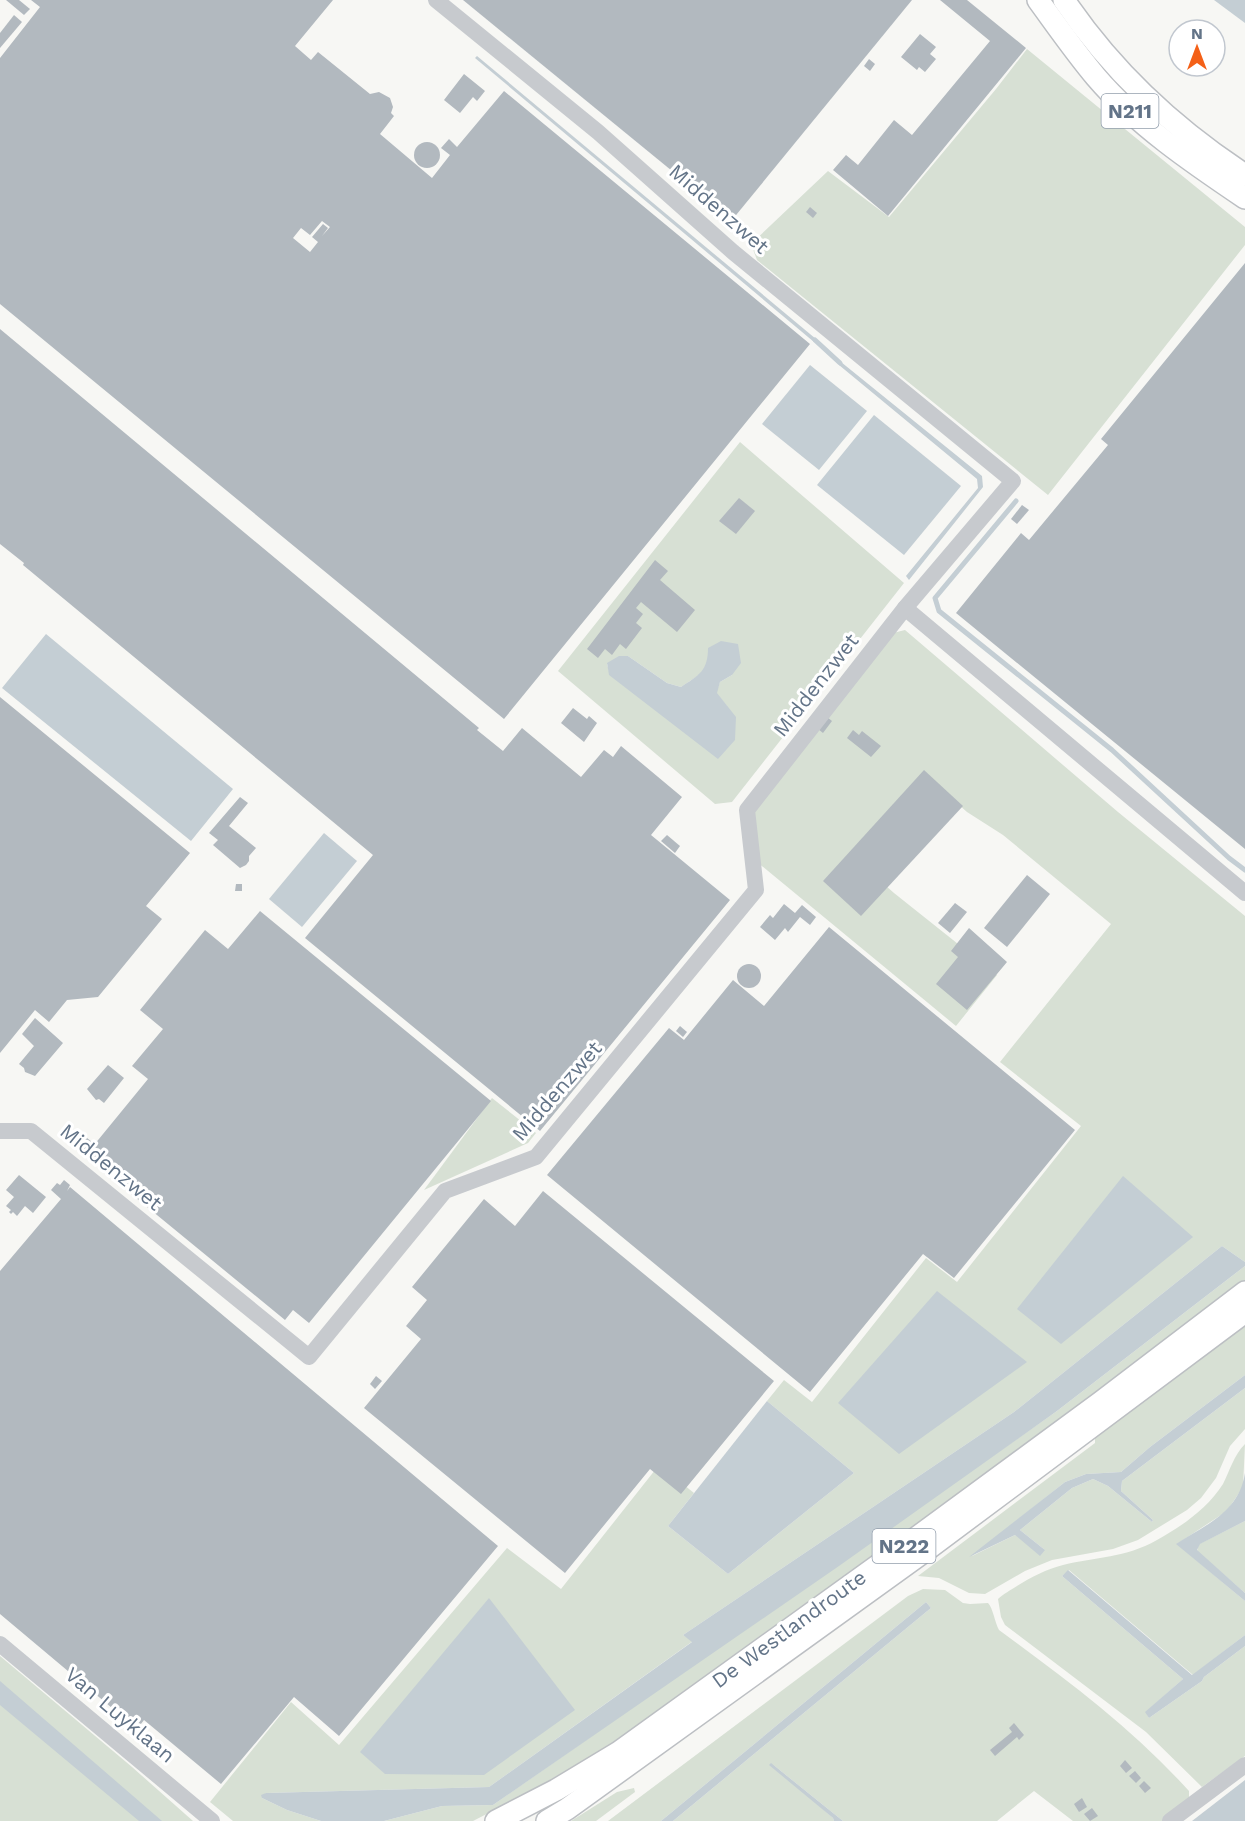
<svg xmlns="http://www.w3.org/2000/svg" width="1245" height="1821" font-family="'Work Sans',sans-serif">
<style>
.green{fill:#d7e0d4;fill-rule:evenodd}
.water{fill:#c4ced4}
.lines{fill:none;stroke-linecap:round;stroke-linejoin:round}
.stream{stroke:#c4ced4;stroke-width:5}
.building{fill:#b2b9bf;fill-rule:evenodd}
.major-casing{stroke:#bcbfc3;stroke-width:24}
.minor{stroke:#c7cace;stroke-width:16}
.major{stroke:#fff;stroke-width:21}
.labels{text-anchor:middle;stroke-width:6;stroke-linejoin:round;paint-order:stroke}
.shield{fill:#fff;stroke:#929eac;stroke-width:1.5}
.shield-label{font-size:20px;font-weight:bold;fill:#637488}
.street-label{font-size:21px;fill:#637488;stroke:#fff}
</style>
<rect width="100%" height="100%" fill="#f7f7f4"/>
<g class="green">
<path d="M1027,49L1245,227V245L1048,495L757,260L751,244L828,171L889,217L996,89Z"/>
<path d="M740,442L904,583L732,802L715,804L558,671ZM628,656L667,683L681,687L702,673L708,661L732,675L720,682L716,693L727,706L610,675L607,664Z"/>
<path d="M905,630L1118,812L1245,916V1262L1222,1246L1014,1412L683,1635L693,1641L489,1787L266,1793L262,1798L287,1810L321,1821H233L210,1802L291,1702L339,1745L507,1548L561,1589L659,1465L694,1493L668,1526L728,1574L854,1473L767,1401L784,1380L812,1402L926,1258L957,1282L1081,1126L1000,1062L1111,924L1003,835L967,812L924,774L851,855L894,893L997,975L956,1026L757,862L751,813L893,633Z"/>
<path d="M492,1098L536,1133L528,1143L424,1190Z"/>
<path d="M1245,1266V1284L640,1735L473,1821H384L442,1806L493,1805L1057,1411Z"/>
<path d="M1245,1321V1375L1150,1447L1121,1472L1086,1474L1065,1482L972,1556L1015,1535L1045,1550L1020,1530L1072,1488L1093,1479L1108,1486L1152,1522L1153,1520L1121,1491L1122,1481L1245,1388V1429L1230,1446L1216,1478L1201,1498L1187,1510L1138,1540L1113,1549L1052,1560L1025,1571L985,1594L969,1593L939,1578L918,1576L1095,1443V1437Z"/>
<path d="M1245,1444L1243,1487L1227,1511L1177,1544L1245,1601V1635L1193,1675L1069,1570L1062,1576L1183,1679L1146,1712L1149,1718L1202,1681L1204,1677L1245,1646V1756L1202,1787L1146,1732L1005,1625L1001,1617L998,1599C1003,1594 1011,1590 1017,1586C1031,1577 1047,1569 1063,1565C1096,1557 1125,1558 1157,1540C1182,1526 1207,1509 1223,1484C1230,1470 1234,1455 1245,1444Z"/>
<path d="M1245,1521V1593L1197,1551L1199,1544Z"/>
<path d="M923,1589L945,1590L963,1603L970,1604L988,1603C993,1608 995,1623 999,1630C1066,1679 1133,1729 1189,1791V1798L1162,1821H1073L1034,1791L997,1821H843L771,1763L833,1818L834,1821H673L931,1608L926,1602L661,1821H608L908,1596Z"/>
<path d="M0,1656L132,1767L193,1821H0Z"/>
<path d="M634,1788L635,1792L596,1821H571L617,1792Z"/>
</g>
<g class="water">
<path d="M1214,0H1245V23Z"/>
<path d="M477,56L816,339L814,342L475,58Z"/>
<path d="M841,362L982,476L983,487L909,580L906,576L978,488L977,479L839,365Z"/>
<path d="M810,365L867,411L819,470L762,424Z"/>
<path d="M874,415L961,486L904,555L817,485Z"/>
<path d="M46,634L233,789L191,841L2,688Z"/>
<path d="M721,641L738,644L741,663L732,675L720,682L717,693L736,717L735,740L718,759L609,675L607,663L619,656H628L667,683L681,687C699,675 708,671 708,648Z"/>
<path d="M324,833L357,861L302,927L269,899Z"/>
<path d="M1123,1176L1193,1237L1061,1344L1017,1309Z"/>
<path d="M1222,1246L1245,1262V1266L1057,1411L839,1566L493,1805L442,1806L384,1821H321L287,1810L262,1798L261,1795L266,1793L489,1787L692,1642L683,1635L1014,1412Z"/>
<path d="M937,1291L1027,1362L899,1454L838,1403Z"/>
<path d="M1245,1375V1388L1122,1481L1121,1491L1153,1520L1152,1522L1108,1486L1093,1479L1072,1488L1020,1530L1045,1550L1040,1556L1015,1535L969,1557L1065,1482L1086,1474L1121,1472L1150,1447Z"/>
<path d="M767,1401L854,1473L728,1574L668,1526Z"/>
<path d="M1245,1473V1521L1200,1544L1197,1550L1245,1593V1601L1176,1544C1207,1524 1239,1512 1245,1473Z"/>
<path d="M1068,1570L1192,1675L1245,1635V1646L1204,1677L1202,1681L1149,1718L1145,1712L1183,1679L1062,1576Z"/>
<path d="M489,1598L575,1710L484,1775L385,1774L360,1752Z"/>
<path d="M926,1602L931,1608L673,1821H661Z"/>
<path d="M0,1681L162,1821H139L0,1705Z"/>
<path d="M771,1763L843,1821H834L833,1818L769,1765Z"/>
<path d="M1245,1780V1821H1192Z"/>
</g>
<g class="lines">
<g class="stream">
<path d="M815,340L840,363"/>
<path d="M1016,501L935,598L939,611L1112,750L1229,858L1245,870"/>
</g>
</g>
<g class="building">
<path d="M6,0H19L30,9L24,15Z"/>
<path d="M31,0H333L295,46L311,60L318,52L370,94L379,92L390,98L393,107L391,113L394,116L380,134L432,178L450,155L441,148L449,139L457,147L504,91L810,344L504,719L0,304V58L40,7ZM322,221L330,227L322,236L328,228L323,224L312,237L318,242L310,252L293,238L301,228L310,235Z"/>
<path d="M463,0H912L732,220Z"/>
<path d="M940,0H967L1026,48L888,216L833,170L846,155L858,165L894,120L912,135L990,41Z"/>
<path d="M14,15L22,22L0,48V33Z"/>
<path d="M920,34L936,47L930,54L936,59L925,72L919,67L917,70L901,57Z"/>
<path d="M869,59L875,64L870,71L864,66Z"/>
<path d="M464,74L485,91L477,101L473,97L460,113L444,100Z"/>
<circle cx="427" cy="155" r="13"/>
<path d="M810,207L817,213L813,218L806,212Z"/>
<path d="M1245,263V849L956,613L1021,533L1029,540L1108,445L1101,439Z"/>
<path d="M0,329L479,728L477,730L503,751L522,728L581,777L604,750L613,757L621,746L682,797L651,835L730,900L540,1131L305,938L373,855L23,565L24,563L0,544Z"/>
<path d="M739,498L755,511L736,534L719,521Z"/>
<path d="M1022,505L1029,510L1017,524L1011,519Z"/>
<path d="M655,560L668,571L660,580L695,610L677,632L641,602L636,608L643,614L636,623L642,628L626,649L620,644L612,655L605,649L598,658L587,649Z"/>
<path d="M0,697L190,853L146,906L162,919L98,997L67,1000L49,1022L35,1010L0,1053Z"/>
<path d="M573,708L587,719L589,716L597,723L584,742L561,723Z"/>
<path d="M827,717L832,721L823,733L818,729Z"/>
<path d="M853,730L859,735L862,731L881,746L871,757L847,738Z"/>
<path d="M924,770L963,806L861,916L823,881Z"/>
<path d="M240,797L248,803L229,826L256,848L249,856V861L246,865L240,868L213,845L218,840L209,833Z"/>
<path d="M667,835L680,846L675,853L661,841Z"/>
<path d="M1027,875L1050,894L1007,947L984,928Z"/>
<path d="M236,884H242V891H235Z"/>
<path d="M955,903L967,912L950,933L938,923Z"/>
<path d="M784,904L795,913L802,905L816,917L810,925L800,917L788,932L785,928L775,940L760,927L770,915L773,918Z"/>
<path d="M260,911L491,1101L309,1323L293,1310L285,1320L85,1156L148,1079L132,1066L163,1029L140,1010L205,930L228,949Z"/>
<path d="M829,927L1075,1130L954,1278L923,1254L810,1392L547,1175L669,1028L684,1040L733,980L764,1006Z"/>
<path d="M969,928L1007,962L967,1010L936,984L958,957L951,951Z"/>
<circle cx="749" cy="976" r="12"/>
<path d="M35,1018L63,1043L35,1076L25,1072L24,1068L19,1064L34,1046L22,1034Z"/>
<path d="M680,1026L687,1032L683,1037L676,1031Z"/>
<path d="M108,1065L124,1078L104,1103L99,1099L96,1100L87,1089Z"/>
<path d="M87,1138L92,1142L82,1154L77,1150Z"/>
<path d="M19,1175L46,1197L33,1213L25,1206L17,1216L13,1212L11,1214L9,1212L11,1210L6,1206L14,1197L6,1190Z"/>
<path d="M64,1180L70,1185L67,1191L70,1187L498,1546L339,1736L294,1697L221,1784L144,1720L137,1729L0,1614V1271L61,1199L51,1190L57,1183L60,1185Z"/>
<path d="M543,1191L774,1381L681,1494L650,1469L565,1573L364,1408L421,1339L406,1326L427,1300L412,1287L484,1199L515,1226Z"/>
<path d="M376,1376L382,1381L375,1389L370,1384Z"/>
<path d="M1014,1723L1024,1735L1019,1740L1017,1737L995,1756L990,1750L1012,1732L1009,1728Z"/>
<path d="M1125,1760L1132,1768L1126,1773L1120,1766Z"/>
<path d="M1135,1771L1141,1778L1136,1783L1129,1776Z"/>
<path d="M1144,1781L1151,1788L1145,1793L1139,1786Z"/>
<path d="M1082,1798L1087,1807L1079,1812L1074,1804Z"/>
<path d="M1092,1808L1098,1816L1090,1821L1084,1814Z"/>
</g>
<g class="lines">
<defs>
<g id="major">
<path d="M1038,0C1057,26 1075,52 1096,77C1137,125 1193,163 1245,198"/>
<path d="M1064,0C1112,71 1173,128 1245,175"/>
<path d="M496,1821L556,1790L619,1752L916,1538L1101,1402L1245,1292"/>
<path d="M547,1821L567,1809L929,1548L1245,1312"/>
</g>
</defs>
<use href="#major" class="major-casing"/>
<g class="minor">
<path d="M905,608L1245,893"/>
<path d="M0,1131H31L309,1357L445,1191L536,1157L756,890L747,810L905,608L1013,481L733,252L598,132L436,0"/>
<path d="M0,1644L212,1821"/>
<path d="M1170,1821L1245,1765"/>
</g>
<use href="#major" class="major"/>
</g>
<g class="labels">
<g class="shield">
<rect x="1101.5" y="94" width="57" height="34" rx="4.5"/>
<rect x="872.5" y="1529" width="63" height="34" rx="4.5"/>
</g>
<g class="shield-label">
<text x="1130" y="118">N211</text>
<text x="904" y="1553">N222</text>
</g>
<g class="street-label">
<text transform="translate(719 209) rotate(41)" y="7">Middenzwet</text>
<text transform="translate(816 685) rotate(-52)" y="7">Middenzwet</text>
<text transform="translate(557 1091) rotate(-49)" y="7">Middenzwet</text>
<text transform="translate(111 1167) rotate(39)" y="7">Middenzwet</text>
<text transform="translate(789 1629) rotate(-36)" y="7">De Westlandroute</text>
<text transform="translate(120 1715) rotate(40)" y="7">Van Luyklaan</text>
</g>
</g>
<g transform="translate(1197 48)"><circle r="28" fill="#ffffff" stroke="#c1c7cf" stroke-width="1.5"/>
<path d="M0-4.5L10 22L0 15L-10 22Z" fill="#f46017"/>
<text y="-9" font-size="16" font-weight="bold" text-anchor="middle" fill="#637488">N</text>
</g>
</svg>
